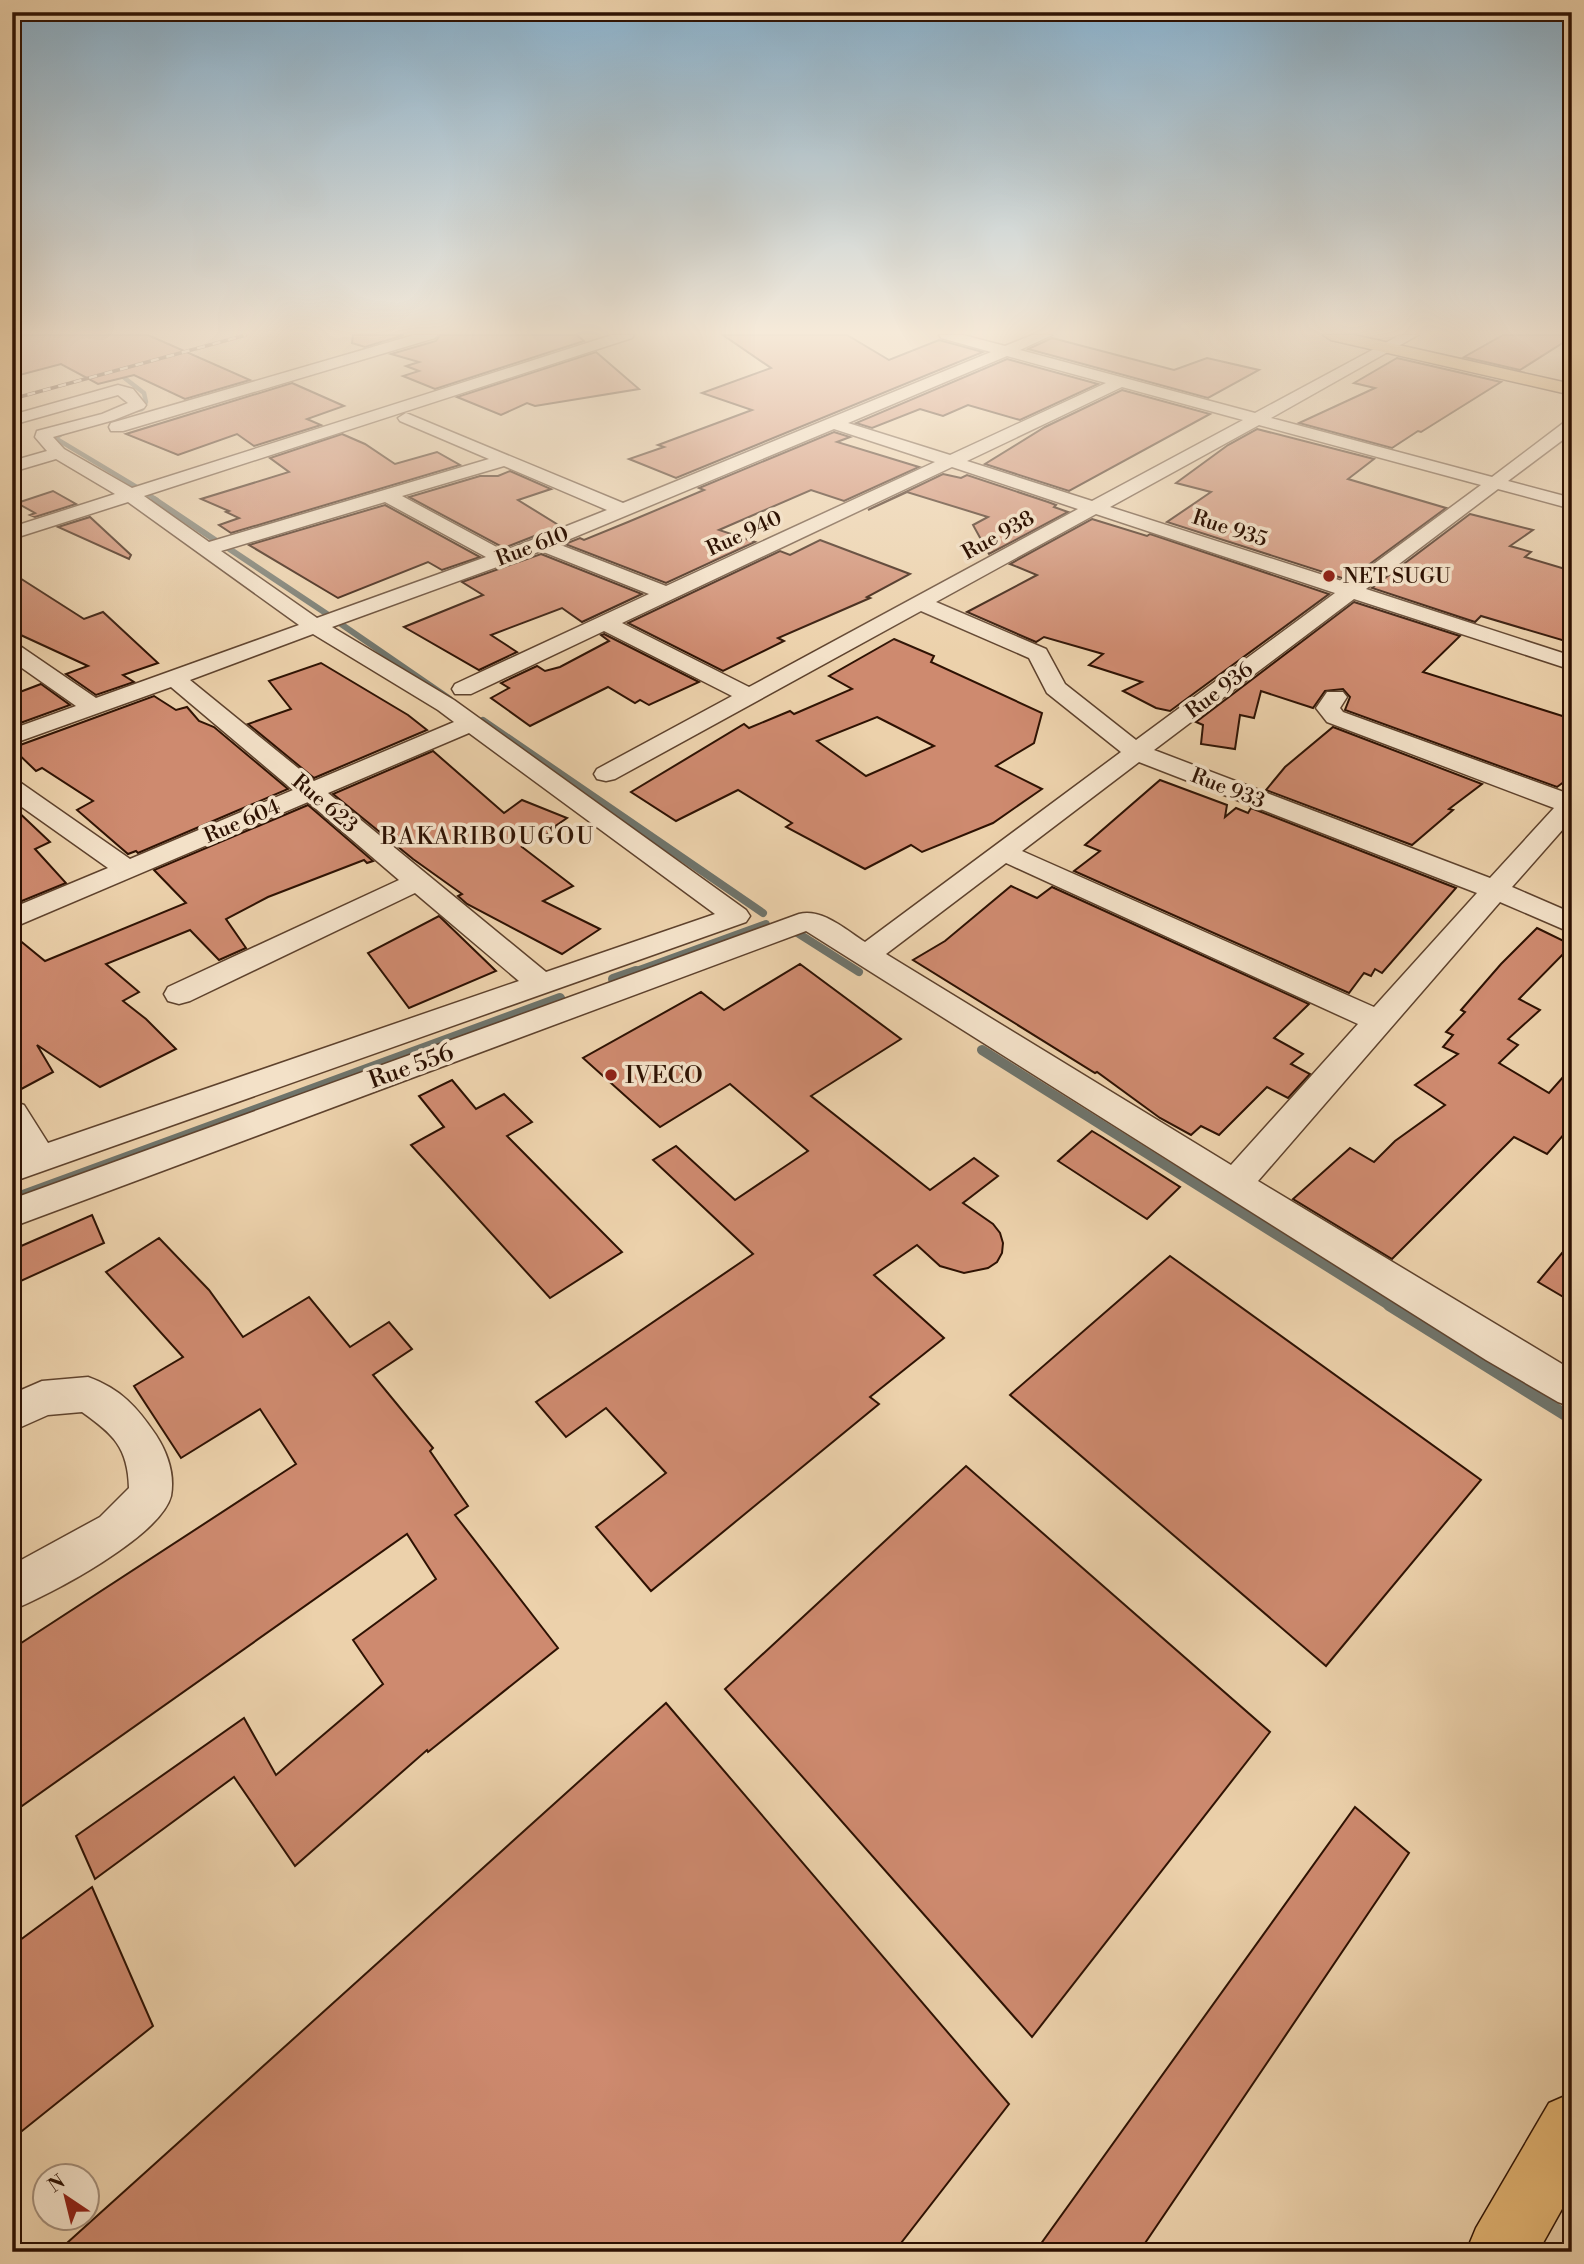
<svg xmlns="http://www.w3.org/2000/svg" width="1584" height="2264" font-family="'Libre Bodoni',serif">
<style>
.lines{fill:none;stroke-linecap:round;stroke-linejoin:round}
.stream-far4{stroke:#6f746b;stroke-width:4.5}
.stream-far3{stroke:#6f746b;stroke-width:6}
.stream-far2{stroke:#6f746b;stroke-width:8}
.stream-far1{stroke:#6f746b;stroke-width:10}
.stream{stroke:#6f746b;stroke-width:12}
.building{fill:#ce8a6f;stroke:#2e1203;stroke-width:2;fill-rule:evenodd}
.minor-casing{stroke:#5e422d;stroke-width:3}
.major-casing{stroke:#2e1203;stroke-width:3}
.minor{fill:#f3e1c8;fill-rule:evenodd}
.major{fill:#e6b876;fill-rule:evenodd}
.rail-casing{stroke:#2e1203;stroke-width:3.5}
.rail{stroke:#f3e1c8;stroke-width:2.5;stroke-dasharray:8;stroke-linecap:butt}
.poi-dot{fill:#8f2418;stroke:#f3e1c8;stroke-width:2.5}
.labels{text-anchor:middle;stroke-width:7;stroke-linejoin:round;paint-order:stroke}
.far-street-label{font-size:21px;fill:#2e1203;stroke:#f3e1c8}
.far-poi-label{font-size:21px;fill:#2e1203;stroke:#f3e1c8;text-anchor:start}
.far-quarter-label{font-size:23px;letter-spacing:2px;fill:#2e1203;stroke:#f3e1c8}
.street-label{font-size:24px;fill:#2e1203;stroke:#f3e1c8}
.poi-label{font-size:24px;fill:#2e1203;stroke:#f3e1c8;text-anchor:start}
</style>
<rect width="100%" height="100%" fill="#ecd1ab"/>
<filter id="stains"><feTurbulence type="fractalNoise" baseFrequency=".00286" numOctaves="4"/><feColorMatrix values="0 0 0 0 .2 0 0 0 0 .09 0 0 0 0 .02 0 0 0 .5 -.17"/></filter>
<radialGradient id="worn" r=".72"><stop offset=".6" stop-color="#630" stop-opacity="0"/><stop offset="1" stop-color="#630" stop-opacity=".3"/></radialGradient>
<g class="lines">
<g class="stream-far4">
<path d="M118,373L144,393L146,402L142,409L137,410"/>
<path d="M66,431L55,438L140,489"/>
<path d="M147,494L157,500"/>
</g>
<g class="stream-far3">
<path d="M154,499L218,542"/>
<path d="M225,546L327,614"/>
<path d="M338,622L450,699"/>
</g>
<g class="stream-far2">
<path d="M483,721L763,913"/>
<path d="M796,932L859,972"/>
<path d="M631,973L766,924"/>
</g>
<g class="stream-far1">
<path d="M613,979L636,971"/>
<path d="M982,1050L1392,1307"/>
<path d="M12,1199L560,998"/>
</g>
<path class="stream" d="M1389,1305L1572,1419"/>
</g>
<g class="building">
<path d="M12,335H148L250,380L185,399L134,375L98,384L61,364L12,377Z"/>
<path d="M353,335H404L365,347L352,343Z"/>
<path d="M440,335H577L584,341L435,389L403,376L419,371L406,366L419,362L391,354L436,341Z"/>
<path d="M723,335H847L889,360L939,340L983,352L676,478L629,459L664,447L658,445L752,410L702,393L771,368Z"/>
<path d="M1503,335H1572V337L1520,370L1464,357Z"/>
<path d="M1052,338L1174,370L1207,358L1259,370L1208,398L1028,349Z"/>
<path d="M596,352L639,389L535,406L527,403L501,415L457,397Z"/>
<path d="M1397,358L1501,382L1421,432L1418,431L1392,448L1299,423L1375,388L1354,383Z"/>
<path d="M1007,359L1098,384L1020,420L968,405L943,416L920,409L872,428L856,423Z"/>
<path d="M292,383L344,406L307,419L321,425L254,446L237,434L178,455L126,434Z"/>
<path d="M1122,390L1210,414L1069,491L985,464L1045,427Z"/>
<path d="M1257,429L1374,459L1348,479L1446,508L1348,580L1167,522L1211,492L1176,483L1228,445Z"/>
<path d="M834,432L850,437L837,442L919,467L844,501L811,490L719,530L755,542L666,583L565,544L580,538L584,540L628,522L704,490L699,488Z"/>
<path d="M342,434L365,444L395,464L437,452L460,465L231,533L219,525L239,518L226,512L229,511L201,499L289,472L270,458Z"/>
<path d="M510,471L551,489L518,500L560,526L504,548L409,497L480,476H498Z"/>
<path d="M943,474L961,478L967,475L1048,502L1056,505L1054,507L1068,512L989,554L973,525L988,517L907,492L868,510Z"/>
<path d="M53,491L76,504L35,517L30,515L35,513L17,503Z"/>
<path d="M385,505L480,557L442,570L428,562L338,598L249,545Z"/>
<path d="M1470,514L1533,530L1510,546L1531,552L1525,557L1572,571V643L1481,616L1475,622L1372,588Z"/>
<path d="M90,517L131,555L129,559L58,527Z"/>
<path d="M1092,519L1147,536L1150,534L1329,594L1170,711L1156,708L1123,691L1142,682L1089,665L1103,654L1044,637L1036,642L967,612L1037,575L1010,564Z"/>
<path d="M820,540L910,574L867,597L870,598L778,638L784,641L723,671L628,623L780,551L790,555Z"/>
<path d="M541,554L642,594L582,622L562,608L491,635L517,652L479,670L404,627L483,595L462,582Z"/>
<path d="M12,573L84,619L103,612L158,663L123,675L134,682L96,695L66,674L88,666L12,631Z"/>
<path d="M1354,602L1460,636L1423,672L1572,719V776L1557,787L1345,710L1350,697L1343,689L1325,691L1313,708L1261,691L1254,718L1240,715L1235,749L1201,744L1203,725L1196,722Z"/>
<path d="M604,634L699,682L649,705L640,700L635,703L608,687L530,726L491,698L509,688L501,683L537,666L545,671L560,667L609,641L601,635Z"/>
<path d="M894,639L934,656L931,662L1042,713L1034,743L996,766L1042,789L993,823L922,852L911,845L865,869L786,827L792,823L738,790L676,821L631,792L744,724L749,728L790,711L794,714L852,689L829,676ZM877,717L934,746L866,776L817,741Z"/>
<path d="M321,663L408,715L427,730L314,778L248,724L291,709L269,681Z"/>
<path d="M41,684L70,705L12,726V695Z"/>
<path d="M154,696L176,710L187,707L199,721L214,727L288,789L138,853L136,851L128,854L77,810L93,801L42,768L36,771L12,748Z"/>
<path d="M1333,727L1482,784L1449,809L1453,810L1412,845L1266,790L1285,767Z"/>
<path d="M433,751L504,813L522,800L567,818L554,827L557,829L522,847L573,886L543,901L600,929L562,954L467,904L458,896L462,894L413,859L333,794Z"/>
<path d="M1160,780L1227,805L1225,817L1236,808L1248,813L1251,808L1456,888L1382,973L1375,969L1371,976L1364,973L1349,993L1074,871L1100,851L1085,845Z"/>
<path d="M308,805L373,861L367,863L364,860L268,897L226,919L246,948L219,960L190,930L106,964L139,992L123,1001L146,1019L176,1049L100,1087L37,1045L53,1072L12,1094V934L45,961L186,903L154,870Z"/>
<path d="M12,806L50,842L35,849L66,883L12,905Z"/>
<path d="M1011,886L1037,898L1052,887L1309,1004L1274,1038L1303,1054L1291,1064L1310,1074L1288,1098L1267,1087L1219,1135L1201,1126L1191,1135L1160,1118L1097,1072L1095,1073L913,960L945,941Z"/>
<path d="M439,916L496,971L409,1008L368,953Z"/>
<path d="M1537,928L1572,945L1519,999L1540,1010L1508,1039L1518,1045L1499,1063L1549,1093L1572,1067V1125L1547,1154L1514,1137L1392,1259L1293,1199L1350,1148L1374,1162L1395,1141L1445,1105L1415,1085L1458,1054L1443,1047L1453,1035L1446,1032L1465,1012L1461,1010L1501,964Z"/>
<path d="M800,964L901,1039L811,1096L930,1190L974,1158L998,1176L963,1203L993,1224L1000,1233L1003,1243L1002,1253L997,1262L988,1268L964,1273L940,1266L917,1245L874,1275L944,1338L870,1397L879,1404L651,1591L596,1527L666,1473L606,1408L566,1437L536,1402L753,1254L653,1160L676,1146L735,1200L808,1151L730,1084L660,1127L583,1058L701,992L724,1010Z"/>
<path d="M452,1080L476,1109L504,1094L532,1122L507,1136L622,1252L550,1298L411,1145L444,1127L419,1096Z"/>
<path d="M1092,1131L1102,1137L1180,1187L1147,1219L1058,1161Z"/>
<path d="M92,1215L104,1243L12,1285V1250Z"/>
<path d="M159,1238L209,1290L243,1337L309,1297L350,1347L389,1322L412,1349L373,1375L433,1448L430,1451L468,1506L455,1515L558,1648L428,1752L427,1750L295,1866L234,1777L95,1879L76,1836L244,1718L276,1775L383,1684L353,1640L436,1579L407,1534L12,1813V1649L296,1464L260,1409L181,1458L134,1386L183,1357L106,1272Z"/>
<path d="M1572,1241V1302L1538,1282Z"/>
<path d="M1170,1256L1481,1480L1326,1666L1010,1395Z"/>
<path d="M966,1466L1270,1732L1032,2037L725,1689Z"/>
<path d="M666,1703L1009,2104L894,2252H57Z"/>
<path d="M1355,1807L1409,1853L1139,2252H1035Z"/>
<path d="M92,1887L153,2026L12,2139V1946Z"/>
</g>
<g class="lines">
<defs>
<g id="minor">
<path d="M414,335H437L435,338L123,431H111L109,427L111,423Z"/>
<path d="M612,335H634L632,338L144,496L209,542L489,459L400,421L398,418L406,413L623,503L991,352L941,338L939,335H963L1005,346L1032,335H1052L1020,350L1255,413L1400,335H1418L1271,418L1492,477L1566,421L1572,420V433L1508,481L1572,498V509L1498,489L1366,589L1572,656V670L1354,599L1154,750L1490,878L1554,808L1327,722L1316,708L1327,692H1343L1347,697L1340,708L1343,712L1572,795V819L1512,887L1572,913V933L1500,902L1258,1181L1572,1370V1407L1558,1402L1486,1360L806,931L12,1227V1199L799,914C822,908 846,930 865,942L1121,752L1047,693L1029,658L921,611L615,779L606,781L597,779L594,774L597,769L732,696L604,631L471,694H455L452,689L455,684L649,594L541,551L332,627L454,700L746,910L750,916L746,922L12,1182V1156L19,1153L12,1141V1101L24,1105L48,1143L519,981L415,893L190,1001L179,1004L168,1001L164,994L168,987L399,880L308,802L12,928V908L108,868L12,800V781L21,783L130,859L293,790L171,687L12,744V729L76,706L12,661V644L20,646L96,698L299,625L128,502L12,539V527L115,494L56,459L12,472V461L47,451L35,437L37,431L102,414L128,403L118,395L12,425V415L118,385L133,389L146,405L144,408L114,420L53,437L64,449L132,488ZM1007,356L1106,383L950,455L848,423ZM1122,387L1243,420L1092,501L967,461ZM1259,425L1481,485L1348,583L1110,507ZM834,429L935,462L666,586L558,544ZM504,466L607,510L504,551L402,496ZM952,467L1078,509L749,687L622,623ZM385,502L486,557L317,618L221,551ZM1096,514L1335,593L1136,740L1065,684L1046,649L936,602ZM313,634L438,710L454,722L314,781L190,680ZM469,733L715,914L546,972L328,793ZM1139,762L1477,893L1374,1007L1022,851ZM1006,863L1358,1024L1231,1165L886,954Z"/>
<path d="M88,1377C121,1389 137,1407 156,1435C167,1452 175,1474 171,1496C161,1536 50,1595 12,1610V1565L100,1517L129,1488C128,1447 113,1434 82,1412L48,1415L12,1431V1394L42,1381Z"/>
</g>
<g id="major">
<path d="M1323,335H1354L1572,384V395L1331,340Z"/>
<path d="M1572,2093V2191L1538,2252H1466L1476,2228L1549,2103Z"/>
</g>
</defs>
<use href="#minor" class="minor-casing"/>
<use href="#major" class="major-casing"/>
<use href="#minor" class="minor"/>
<use href="#major" class="major"/>
<defs>
<path id="rail" d="M12,399L246,335"/>
</defs>
<use href="#rail" class="rail-casing"/>
<use href="#rail" class="rail"/>
</g>
<linearGradient id="sky" x2="0" y2="1"><stop stop-color="#89b4d2"/><stop offset="0.51" stop-color="#f6ead9"/><stop offset="1" stop-color="#f6ead9" stop-opacity="0"/></linearGradient>
<rect width="1584" height="652" fill="url(#sky)"/>
<g class="poi-dot">
<circle cx="1329" cy="576" r="7"/>
<circle cx="611" cy="1075" r="7"/>
</g>
<g class="labels">
<g class="far-street-label">
<text transform="translate(1230 528) rotate(18)" y="7">Rue 935</text>
<text transform="translate(744 533) rotate(-25)" y="7">Rue 940</text>
<text transform="translate(998 535) rotate(-29)" y="7">Rue 938</text>
<text transform="translate(532 546) rotate(-21)" y="7">Rue 610</text>
<text transform="translate(1219 690) rotate(-37)" y="7">Rue 936</text>
<text transform="translate(1228 788) rotate(21)" y="7">Rue 933</text>
<text transform="translate(325 803) rotate(40)" y="7">Rue 623</text>
<text transform="translate(242 821) rotate(-23)" y="7">Rue 604</text>
</g>
<g class="far-poi-label">
<text x="1343" y="583">NET SUGU</text>
</g>
<g class="far-quarter-label">
<text x="488" y="844">BAKARIBOUGOU</text>
</g>
<g class="street-label">
<text transform="translate(411 1066) rotate(-20)" y="8">Rue 556</text>
</g>
<g class="poi-label">
<text x="625" y="1083">IVECO</text>
</g>
</g>
<rect width="1584" height="2264" fill="none" stroke="#ecd1ab" stroke-width="42"/>
<rect x="14" y="14" width="1556" height="2236" fill="none" stroke="#2e1203" stroke-width="3.5"/>
<rect x="21" y="21" width="1542" height="2222" fill="none" stroke="#2e1203" stroke-width="2"/>
<g transform="translate(66 2197) rotate(325)"><circle r="33" fill="#f3e1c8" stroke="#a48e79" stroke-width="2"/>
<path d="M0-5L12 26L0 18L-12 26Z" fill="#8f2418"/>
<text y="-10" font-size="19" font-weight="bold" text-anchor="middle" fill="#2e1203">N</text>
</g>
<rect width="100%" height="100%" filter="url(#stains)"/>
<rect width="100%" height="100%" fill="url(#worn)"/>
</svg>
